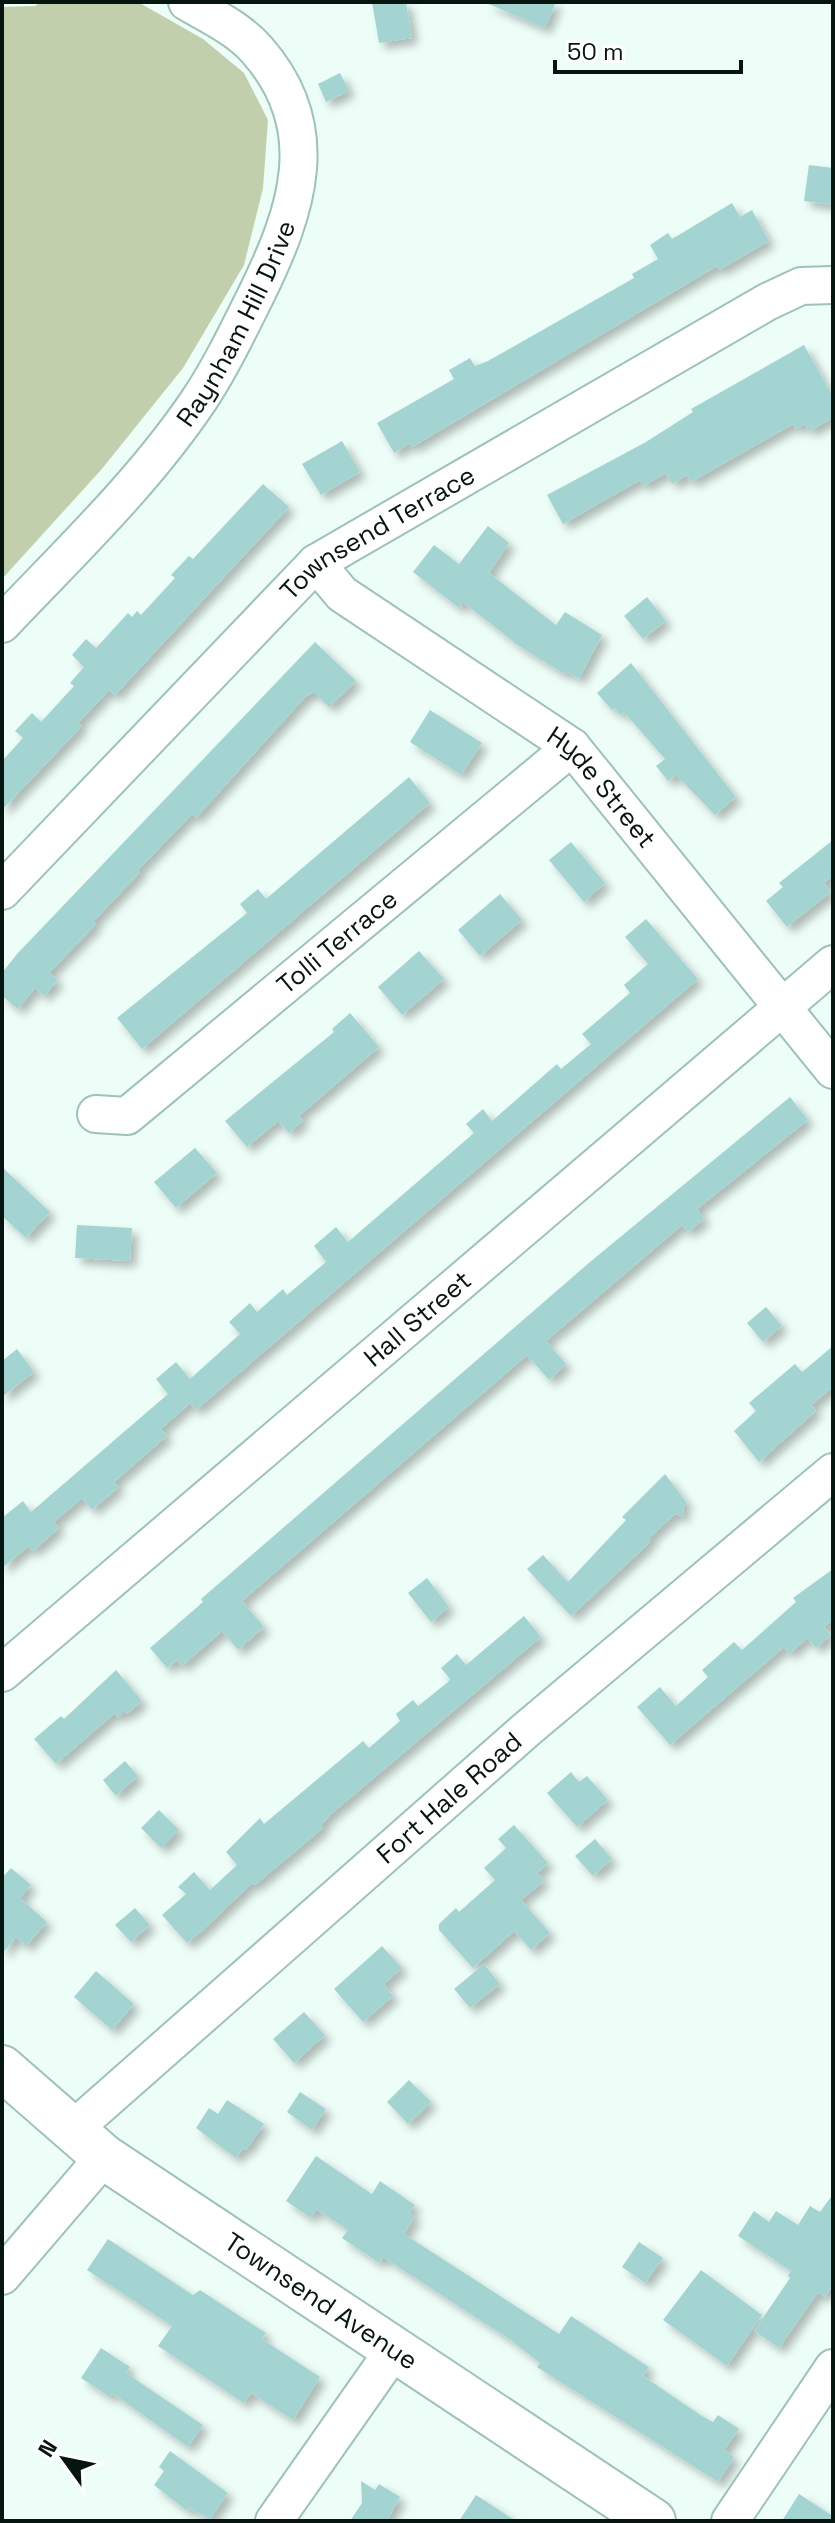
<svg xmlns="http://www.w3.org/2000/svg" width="835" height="2523" font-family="'Space Grotesk',sans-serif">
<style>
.forest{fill:#c1cfac}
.building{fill:#a4d4d2;filter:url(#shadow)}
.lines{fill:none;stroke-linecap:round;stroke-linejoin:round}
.minor-casing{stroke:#9dc3b5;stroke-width:40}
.major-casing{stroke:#9dc3b5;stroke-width:48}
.minor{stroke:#fff;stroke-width:36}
.major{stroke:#fff;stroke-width:44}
.labels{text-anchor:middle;stroke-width:6;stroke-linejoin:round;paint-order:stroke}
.street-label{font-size:26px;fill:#071510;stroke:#fff}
</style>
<defs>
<filter id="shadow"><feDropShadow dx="6" dy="6" stdDeviation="4" flood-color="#0004"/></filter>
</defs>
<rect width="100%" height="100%" fill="#edfdf7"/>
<path class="forest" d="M41,2H138L203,39L244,73L268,120L263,188L244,265L183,368L101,470L2,579V7L35,6Z"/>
<g class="building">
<path d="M372,2H406L412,38L379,43Z"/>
<path d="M484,2H556L545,28Z"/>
<path d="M340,73L349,91L326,102L318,84Z"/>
<path d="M809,165L833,168V205L804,201Z"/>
<path d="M732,203L740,217L752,210L769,241L719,270L717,266L412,447L410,443L394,453L377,423L454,379L449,370L470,358L475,366L488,361L634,278L632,274L658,259L650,245L668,233L672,239Z"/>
<path d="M804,345L833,397V418L809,431L805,424L796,429L793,424L691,482L687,475L672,484L666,473L643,486L640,480L563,524L547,495L646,442L693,412L691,409Z"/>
<path d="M342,441L360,472L321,495L302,464Z"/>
<path d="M263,484L289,507L115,695L109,690L78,723L82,726L2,810V761L23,738L15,731L32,713L41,722L74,686L70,683L84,667L72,655L86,639L96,648L128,613L132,617L137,611L141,615L175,578L171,575L189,556L193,559Z"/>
<path d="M488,526L509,543L489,573L556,625L565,612L602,635L579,679L566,671L564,674L519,646L463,602L459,608L413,572L434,545L459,564Z"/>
<path d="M647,597L666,621L643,639L624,616Z"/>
<path d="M315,642L356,681L329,707L314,692L305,697L196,818L192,814L138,870L140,872L93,922L96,924L49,973L58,980L44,996L35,988L18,1009L2,996V973L17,954Z"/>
<path d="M631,663L736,797L715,815L676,775L668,781L656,766L665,759L624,712L620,715L615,708L612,710L597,693Z"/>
<path d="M430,710L482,743L461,775L410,742Z"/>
<path d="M409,777L430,803L142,1049L117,1018L247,913L240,904L258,889L266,899Z"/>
<path d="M833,840V875L824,883L831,892L787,927L766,901L783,887L779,883Z"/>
<path d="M571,842L605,883L584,902L549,860Z"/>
<path d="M500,894L522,920L480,956L458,930Z"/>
<path d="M646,919L698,979L196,1410L190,1403L161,1429L167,1436L114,1482L119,1487L92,1510L82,1498L54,1522L59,1528L33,1551L29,1546L2,1568V1518L23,1501L31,1512L168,1394L156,1379L176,1362L190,1379L240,1334L229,1322L250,1303L257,1312L283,1289L287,1295L326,1262L314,1246L336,1227L348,1242L474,1133L466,1124L483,1109L492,1121L557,1064L561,1069L591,1044L582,1034L630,993L624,985L648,964L625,937Z"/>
<path d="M419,951L444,979L402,1015L378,987Z"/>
<path d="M350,1013L379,1047L299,1116L303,1121L289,1133L278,1121L247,1147L225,1121L334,1032L332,1029Z"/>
<path d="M790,1097L808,1120L697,1209L704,1219L688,1232L682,1225L546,1341L566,1364L549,1380L527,1355L242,1601L264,1627L238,1650L222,1631L182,1666L177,1660L167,1668L150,1648L203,1602L201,1599L590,1262Z"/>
<path d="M195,1148L217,1173L176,1208L154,1182Z"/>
<path d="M2,1167L50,1212L26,1238L2,1216Z"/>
<path d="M77,1225L132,1228L130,1261L75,1258Z"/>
<path d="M766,1307L782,1326L763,1342L747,1323Z"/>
<path d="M833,1346V1387L811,1405L816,1411L759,1462L734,1431L756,1411L749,1403L795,1364L802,1372Z"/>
<path d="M17,1349L34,1372L2,1397V1361Z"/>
<path d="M665,1474L687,1503L683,1506L684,1517L675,1514L649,1538L651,1540L645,1547L571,1616L527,1569L543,1555L568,1582L626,1520L622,1517Z"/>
<path d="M833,1569V1619L824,1627L831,1635L816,1648L807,1638L789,1654L784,1647L670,1745L637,1707L660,1687L676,1706L708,1677L702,1670L734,1642L742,1650L796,1602L793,1598Z"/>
<path d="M427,1578L449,1607L431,1622L408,1593Z"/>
<path d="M524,1616L541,1637L331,1814L321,1825L323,1828L255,1885L252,1883L204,1929L187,1943L162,1915L186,1894L178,1887L194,1872L210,1890L237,1865L226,1852L260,1818L264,1824L363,1741L369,1748L400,1721L396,1714L413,1700L418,1706L448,1682L450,1679L441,1668L457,1654L466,1665Z"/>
<path d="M116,1670L142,1701L127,1714L125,1711L118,1718L115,1713L56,1764L34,1739L61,1716L64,1719Z"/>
<path d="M125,1761L138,1776L116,1796L103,1780Z"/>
<path d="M571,1772L579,1782L587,1776L608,1800L577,1827L547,1793Z"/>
<path d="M159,1810L179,1830L161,1848L141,1828Z"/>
<path d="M514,1825L548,1863L537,1873L544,1881L521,1900L550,1933L531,1950L514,1931L473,1968L439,1930V1924L456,1908L459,1912L495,1880L484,1868L506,1848L498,1839Z"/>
<path d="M595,1839L612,1859L593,1876L575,1856Z"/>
<path d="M11,1868L31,1885L20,1898L47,1922L26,1946L16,1937L2,1954V1878Z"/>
<path d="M135,1908L150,1925L131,1942L115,1925Z"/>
<path d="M382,1946L402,1968L384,1984L393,1996L363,2022L334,1989Z"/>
<path d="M484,1964L500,1984L470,2008L454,1989Z"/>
<path d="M96,1971L134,2004L112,2030L74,1997Z"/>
<path d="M304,2012L325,2035L294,2063L273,2039Z"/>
<path d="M409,2080L431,2102L408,2124L387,2102Z"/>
<path d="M300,2092L326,2109L312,2130L287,2112Z"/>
<path d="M227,2100L264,2124L246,2150L243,2148L236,2158L196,2128L209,2108L218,2114Z"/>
<path d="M316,2156L372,2194L380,2181L415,2205L409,2213L415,2217L404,2234L559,2334L571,2316L649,2367L643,2376L702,2416L713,2422L718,2415L739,2429L724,2450L734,2457L718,2482L537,2367L540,2363L512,2341L383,2257L379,2263L342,2238L348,2230L316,2209L311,2218L286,2201Z"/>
<path d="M833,2194V2285L825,2297L818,2292L779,2348L754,2331L790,2278L788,2276L791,2271L738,2236L754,2211L769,2222L776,2211L798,2225L810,2206L820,2212Z"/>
<path d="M108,2239L193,2295L200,2290L249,2322L266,2333L262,2339L320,2377L293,2420L251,2393L244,2403L158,2346L172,2326L87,2270Z"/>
<path d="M639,2242L663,2258L645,2283L622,2267Z"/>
<path d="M701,2270L762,2315L727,2366L663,2320Z"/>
<path d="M101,2348L130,2367L126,2373L203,2425L188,2447L112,2393L110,2397L81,2378Z"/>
<path d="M170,2451L228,2493L210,2519L189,2508L187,2511L154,2485L164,2471L159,2467Z"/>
<path d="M361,2481L375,2490L379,2484L400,2497L387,2521H350L362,2503Z"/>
<path d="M799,2494L833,2516V2521H782Z"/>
<path d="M476,2495L516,2521H459Z"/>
</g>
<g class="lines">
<defs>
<g id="minor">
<path id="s1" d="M316,563L342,594L572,747L833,1070"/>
<path id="s2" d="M2,624C70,552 143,483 199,400C221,367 239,329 257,293C297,211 326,128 257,50C239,29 211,16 187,2"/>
<path id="s3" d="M2,891L316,563L767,302L801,286L833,285"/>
<path id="s4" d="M96,1114L127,1116L572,747"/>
<path id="s5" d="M2,1673L833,964"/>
<path id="s6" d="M71,2131L527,1729L833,1472"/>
<path d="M2,2276L104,2157"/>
<path d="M274,2521L394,2350"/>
<path d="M730,2521L833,2368"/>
</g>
<g id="major">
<path id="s7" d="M2,2068L104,2157L653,2521"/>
</g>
</defs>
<use href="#minor" class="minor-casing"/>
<use href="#major" class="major-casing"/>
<use href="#minor" class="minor"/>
<use href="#major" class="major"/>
</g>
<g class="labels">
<g class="street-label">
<text dy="9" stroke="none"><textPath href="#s2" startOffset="384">Raynham Hill Drive</textPath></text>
<text dy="9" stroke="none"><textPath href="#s3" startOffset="522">Townsend Terrace</textPath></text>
<text dy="9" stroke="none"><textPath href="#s1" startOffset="366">Hyde Street</textPath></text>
<text dy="9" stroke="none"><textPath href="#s4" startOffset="304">Tolli Terrace</textPath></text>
<text dy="9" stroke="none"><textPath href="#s5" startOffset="546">Hall Street</textPath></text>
<text dy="9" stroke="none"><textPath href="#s6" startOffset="504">Fort Hale Road</textPath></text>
<text dy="9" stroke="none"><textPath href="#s7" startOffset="396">Townsend Avenue</textPath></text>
</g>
</g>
<rect width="835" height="2523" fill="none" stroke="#071510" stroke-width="8"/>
<g transform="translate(64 2459) rotate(303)" stroke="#ffffff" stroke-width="6" paint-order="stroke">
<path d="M0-6L14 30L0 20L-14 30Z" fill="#071510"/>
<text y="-12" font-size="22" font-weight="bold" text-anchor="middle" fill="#071510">N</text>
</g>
<path d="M555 60v12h186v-12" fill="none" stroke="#071510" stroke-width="4"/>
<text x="567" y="60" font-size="24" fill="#071510" stroke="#ffffff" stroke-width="6" paint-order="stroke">50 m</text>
</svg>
